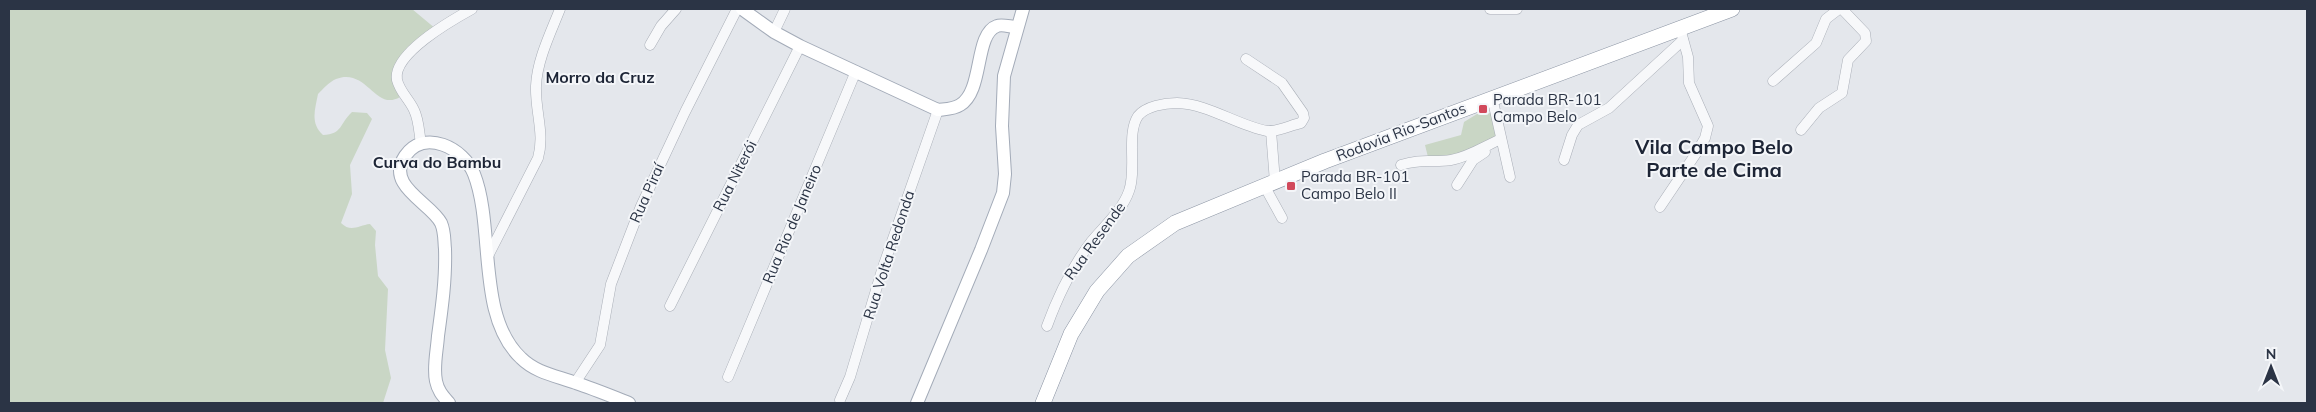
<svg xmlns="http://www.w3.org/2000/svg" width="2316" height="412" font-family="Mulish,sans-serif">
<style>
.green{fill:#c9d6c5}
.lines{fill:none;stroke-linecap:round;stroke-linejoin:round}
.minor-casing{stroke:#a9aeb7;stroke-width:11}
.major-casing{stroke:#a3abb8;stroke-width:14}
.highway-casing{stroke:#8b94a3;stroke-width:16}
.minor{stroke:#f7f8fa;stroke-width:10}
.major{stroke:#fff;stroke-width:12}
.highway{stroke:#fff;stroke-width:15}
.poi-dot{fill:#d1495b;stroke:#f4f6f9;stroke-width:2}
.labels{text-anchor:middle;stroke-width:4;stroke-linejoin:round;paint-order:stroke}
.poi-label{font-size:15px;fill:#2b3445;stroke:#f4f6f9;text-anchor:start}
.street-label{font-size:15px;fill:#2b3445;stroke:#f4f6f9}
.neighbourhood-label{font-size:16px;font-weight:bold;fill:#1d2536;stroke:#f4f6f9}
.district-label{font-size:20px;font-weight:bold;fill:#1d2536;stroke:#f4f6f9}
</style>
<rect width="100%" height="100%" fill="#e4e7ec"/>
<g class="green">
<path d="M9,9H412L436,29L394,69L400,97C375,112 367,67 336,79C329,82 323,89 318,94C315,110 310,123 323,135C343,134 339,124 352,112L367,113L372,119L350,165L352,194L341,223C351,233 359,225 370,224L376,231L375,245L378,276L388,289L385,350L391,378L383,403H9Z"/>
<path d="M1490,113L1494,115L1499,138L1454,158L1428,157L1425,145L1461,135L1464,122L1477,114Z"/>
</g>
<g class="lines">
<defs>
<g id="minor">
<path d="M1490,9H1517"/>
<path d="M774,32L785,9"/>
<path d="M650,45L661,26L676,9"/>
<path d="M1773,81L1816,43L1826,19L1839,9"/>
<path d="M1492,97L1510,177"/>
<path d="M1801,130L1819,108L1842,93L1848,60L1866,41L1865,33L1842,9"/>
<path d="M1271,131L1275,182"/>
<path d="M421,144C419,132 419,120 414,110C409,99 400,92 397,80C392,54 452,20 472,9"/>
<path d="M1564,160L1572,135L1578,125L1609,108L1683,40"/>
<path d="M1401,165C1422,158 1432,163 1451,160C1469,157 1485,146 1501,139"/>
<path d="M1457,185L1473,160L1485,152"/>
<path d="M1265,187L1282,218"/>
<path d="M1660,207L1697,152L1705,138L1708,126L1689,83L1688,57L1680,28"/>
<path d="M487,258L538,158C545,134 535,111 536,86C537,60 551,32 560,9"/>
<path d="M670,306L800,46"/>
<path d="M1047,326C1058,296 1071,268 1091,242C1104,226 1122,211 1129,191C1137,169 1126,134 1138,116C1146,106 1165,103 1177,103C1209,104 1236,125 1267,131C1277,132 1291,125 1301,123L1304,118L1303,113L1282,83L1246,59"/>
<path d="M728,377L856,71"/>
<path d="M575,383L600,345L611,284L641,206L685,112L737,9"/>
<path d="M840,400L850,377L882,270L938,110"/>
</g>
<g id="major">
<path d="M742,9L774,32L800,46L938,110C946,109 954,109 960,105C984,91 974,34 997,26C1002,24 1011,27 1016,27"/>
<path d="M449,403C443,396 438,391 436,381C433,367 437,351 438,336C442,307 446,278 445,249C444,240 445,232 441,223C431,203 385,186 405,156C424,128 464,148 474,174C495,227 476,316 521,358C536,373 557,376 576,383C594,389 611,396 629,403"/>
<path d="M917,403L981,250L1003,193L1005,174L1002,126L1004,76L1023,9"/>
</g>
<path id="highway" d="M1043,403L1071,334L1097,291L1128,256L1175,223L1325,161L1732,9"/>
</defs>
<use href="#minor" class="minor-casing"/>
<use href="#major" class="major-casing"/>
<use href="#highway" class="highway-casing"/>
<use href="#minor" class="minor"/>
<use href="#major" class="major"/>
<use href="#highway" class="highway"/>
</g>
<g class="poi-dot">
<rect x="1478" y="104" width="10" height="10" rx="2.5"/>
<rect x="1286" y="181" width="10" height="10" rx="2.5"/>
</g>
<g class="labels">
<g class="poi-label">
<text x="1493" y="105">Parada BR-101<tspan x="1493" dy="17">Campo Belo</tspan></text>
<text x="1301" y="182">Parada BR-101<tspan x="1301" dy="17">Campo Belo II</tspan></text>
</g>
<g class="street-label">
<text transform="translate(1401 132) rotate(-21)" y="5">Rodovia Rio-Santos</text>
<text transform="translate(735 176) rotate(-63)" y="5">Rua Niterói</text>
<text transform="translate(647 193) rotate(-66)" y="5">Rua Piraí</text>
<text transform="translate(792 224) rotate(-67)" y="5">Rua Rio de Janeiro</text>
<text transform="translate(1095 241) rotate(-54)" y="5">Rua Resende</text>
<text transform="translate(889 255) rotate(-72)" y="5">Rua Volta Redonda</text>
</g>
<g class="neighbourhood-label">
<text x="600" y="83">Morro da Cruz</text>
<text x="437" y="168">Curva do Bambu</text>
</g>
<g class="district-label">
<text x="1714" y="154">Vila Campo Belo<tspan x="1714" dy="23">Parte de Cima</tspan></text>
</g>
</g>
<rect width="2316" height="412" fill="none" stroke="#2b3445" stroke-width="20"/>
<g transform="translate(2271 367)" stroke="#f4f6f9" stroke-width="4" paint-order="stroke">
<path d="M0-4L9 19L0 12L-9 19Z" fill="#2b3445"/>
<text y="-8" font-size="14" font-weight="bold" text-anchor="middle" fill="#2b3445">N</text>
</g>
</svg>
